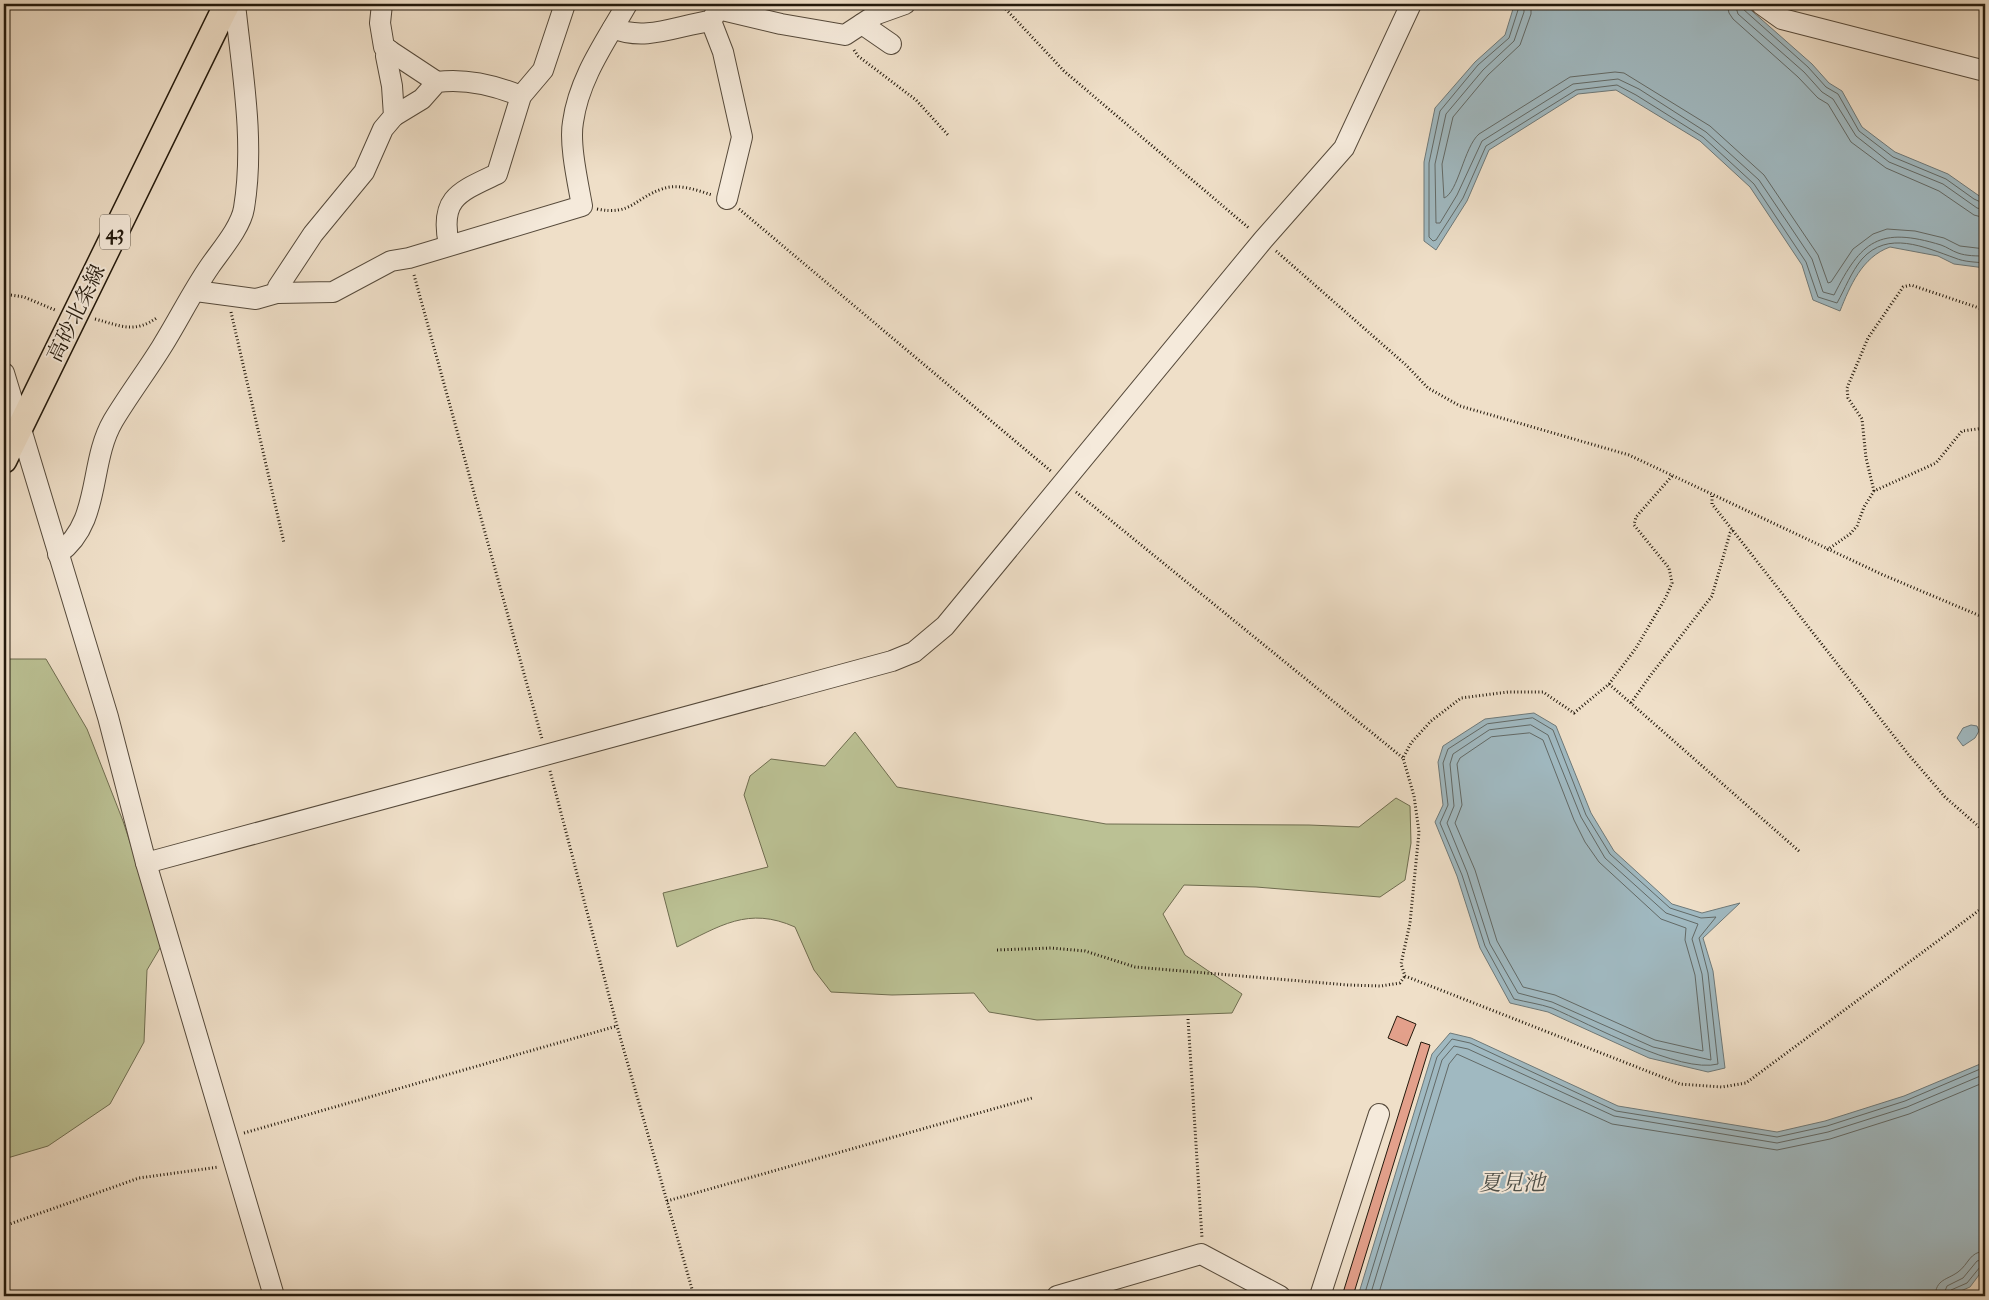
<svg xmlns="http://www.w3.org/2000/svg" width="1989" height="1300" font-family="'IM FELL Double Pica','Noto Serif JP',serif">
<style>
.green{fill:#bbc194;stroke:#6f6d50}
.water{fill:#a0b9c1;stroke:#6e7979}
.lines{fill:none;stroke-linecap:round;stroke-linejoin:round}
.shore{stroke:#626966;stroke-width:1}
.building{fill:#e3a08b;stroke:#23190c}
.minor-casing{stroke:#564a3b;stroke-width:22}
.major-casing{stroke:#23190c;stroke-width:28}
.path{stroke:#23190c;stroke-width:3;stroke-dasharray:1 2.5;stroke-linecap:butt}
.minor{stroke:#f5eadb;stroke-width:20}
.major{stroke:#efdfc8;stroke-width:25}
.labels{text-anchor:middle;stroke-width:4;stroke-linejoin:round;paint-order:stroke}
.shield{fill:#f5eadb;stroke:#62584a;stroke-width:1}
.shield-label{font-size:20px;font-weight:bold;fill:#23190c}
.street-label{font-size:21px;fill:#23190c;stroke:#f5eadb}
.water-label{font-size:22px;font-style:italic;fill:#4f514b;stroke:#f5eadb}
</style>
<rect width="100%" height="100%" fill="#efdfc8"/>
<filter id="stains"><feTurbulence type="fractalNoise" baseFrequency=".004" numOctaves="4"/><feColorMatrix values="0 0 0 0 .2 0 0 0 0 .09 0 0 0 0 .02 0 0 0 .5 -.17"/></filter>
<radialGradient id="worn" r=".72"><stop offset=".6" stop-color="#630" stop-opacity="0"/><stop offset="1" stop-color="#630" stop-opacity=".3"/></radialGradient>
<g class="green">
<path d="M4,659H46L87,729L123,821L163,943L147,970L144,1042L110,1104L48,1146L4,1159Z"/>
<path d="M855,732L897,787L1106,824L1309,825L1359,827L1396,798L1410,806L1411,843L1405,880L1380,897L1256,887L1184,885L1163,914L1185,955L1242,994L1232,1013L1037,1020L989,1012L974,993L892,995L831,992L814,970L795,927C748,906 720,926 677,947L663,893L768,867L744,795L750,776L771,759L825,766Z"/>
</g>
<g class="water">
<path d="M1511,4H1744L1812,64L1829,83L1842,91L1862,127L1895,152L1948,174L1985,200V268L1954,264L1938,256L1890,247C1862,257 1850,286 1840,311L1813,300L1802,265L1750,187L1700,141L1616,90L1578,94L1489,150L1467,201L1436,250L1424,241V162L1435,108L1475,62L1505,35L1513,9Z"/>
<path d="M1534,713L1556,726L1591,813L1614,851L1672,904L1702,913L1740,903L1703,938L1713,971L1725,1068L1708,1072L1649,1058L1548,1012L1510,1003L1480,948L1457,876L1435,822L1443,805L1438,762L1443,746L1485,719Z"/>
<path d="M1971,725L1977,726L1979,731L1975,738L1963,746L1957,738L1963,728Z"/>
<path d="M1450,1033L1471,1038L1618,1106L1777,1132L1825,1121L1904,1096L1985,1062V1267L1970,1287L1949,1296H1358L1432,1054Z"/>
</g>
<g class="lines">
<g class="shore">
<path d="M1517,4L1518,10L1509,38L1478,65L1440,111L1429,163V237L1433,241L1436,240L1463,198L1486,146L1576,90L1617,85L1636,95L1703,137L1754,184L1806,262L1818,297L1837,303C1845,289 1851,272 1862,259C1888,230 1924,247 1955,258C1964,262 1976,262 1985,263"/>
<path d="M1524,4V12L1514,41L1483,70L1446,114L1435,164L1436,223H1440L1457,195L1482,141L1573,84L1618,79L1639,89L1706,132L1759,180L1812,259L1823,292L1834,295C1861,241 1879,226 1941,245C1947,247 1952,251 1958,253C1966,256 1977,256 1985,256"/>
<path d="M1531,4V14L1520,45L1488,75L1453,117L1442,164L1444,198C1458,193 1464,147 1479,134L1570,77L1615,72L1624,73L1710,126L1764,175L1818,255L1828,283L1831,282L1853,249L1873,234L1887,229L1915,231L1944,238L1960,246L1985,249"/>
<path d="M1727,4L1729,13L1733,19L1798,77L1818,98L1828,104L1851,142L1886,168L1939,191L1974,215L1985,218"/>
<path d="M1735,4L1738,14L1804,72L1822,92L1833,99L1856,136L1889,162L1943,184L1977,208L1985,210"/>
<path d="M1741,4L1743,9L1808,67L1826,87L1838,94L1859,131L1893,157L1946,179L1974,199L1985,204"/>
<path d="M1533,718L1553,730L1586,815L1610,854L1670,908L1701,918L1716,917L1699,938L1708,973L1718,1064C1680,1074 1590,1024 1552,1008C1540,1004 1526,1002 1514,999L1485,946L1462,875L1440,823L1448,805L1443,763L1448,749L1487,724Z"/>
<path d="M1531,725L1548,735L1581,817L1605,858L1666,913L1698,924L1692,939L1702,974L1711,1060L1653,1047L1552,1002L1518,993L1490,944L1467,872L1447,823L1454,806L1450,764L1453,754L1489,730Z"/>
<path d="M1530,733L1543,740L1574,820L1585,842L1599,862L1661,919L1686,928L1685,940L1695,975L1703,1051L1655,1040L1555,995L1523,987L1497,941L1475,870L1455,823L1462,805L1457,764L1460,758L1491,737Z"/>
<path d="M1364,1296L1437,1057L1452,1039L1470,1043L1616,1111L1777,1137L1827,1126L1905,1101L1985,1067"/>
<path d="M1370,1296L1442,1060L1454,1046L1468,1049L1614,1116L1777,1143L1828,1132L1907,1107L1985,1074"/>
<path d="M1378,1296L1449,1064L1457,1054L1612,1124L1777,1150L1830,1139L1909,1114L1985,1082"/>
<path d="M1935,1296C1936,1279 1947,1280 1958,1272C1969,1264 1969,1252 1985,1251"/>
<path d="M1943,1296L1947,1286L1963,1278L1977,1261L1985,1259"/>
<path d="M1949,1296L1951,1290L1967,1283L1980,1267L1985,1265"/>
</g>
</g>
<g class="building">
<path d="M1397,1016L1416,1024L1407,1046L1388,1038Z"/>
<path d="M1421,1042L1430,1045L1353,1296H1342Z"/>
</g>
<g class="lines">
<defs>
<g id="minor">
<path d="M382,4L380,23L384,47L437,82"/>
<path d="M714,4L718,9L781,24L845,35L877,14L905,4"/>
<path d="M1761,4L1782,19L1985,71"/>
<path d="M711,21L723,52L742,137L727,199"/>
<path d="M862,24L891,44"/>
<path d="M613,28C646,42 678,25 711,21L717,11"/>
<path d="M394,116L422,99L437,82C466,78 494,85 521,96"/>
<path d="M449,245C439,198 459,192 497,174L521,96L543,70L565,4"/>
<path d="M196,291L256,299L277,293L333,292L391,261L409,258L582,206C578,183 569,144 573,122C579,78 606,41 627,4"/>
<path d="M277,293L278,287L313,234L364,172L383,129L394,116L392,86L386,56L389,50"/>
<path d="M4,373L108,717L146,863L274,1296"/>
<path d="M58,554C102,522 88,464 113,421C128,396 146,372 161,348C178,321 192,292 210,266C221,250 241,227 244,208C255,141 242,71 235,4"/>
<path d="M146,863L800,686L892,661L914,652L945,626L1263,240L1344,148L1411,4"/>
<path d="M1057,1296L1201,1254L1280,1296"/>
<path d="M1320,1296L1379,1114"/>
</g>
<path id="major" d="M4,460L227,4"/>
</defs>
<use href="#minor" class="minor-casing"/>
<use href="#major" class="major-casing"/>
<g class="path">
<path d="M1001,4L1064,71L1250,229"/>
<path d="M854,50L858,56L916,100L948,135"/>
<path d="M597,209C631,216 635,198 662,189C677,183 697,190 712,195"/>
<path d="M739,209L1052,472"/>
<path d="M1276,251L1406,365L1428,388L1460,406L1629,455L1881,574L1985,618"/>
<path d="M414,275L542,739"/>
<path d="M4,294L24,297L55,310"/>
<path d="M231,312L284,543"/>
<path d="M95,319C122,326 134,334 158,317"/>
<path d="M1672,476L1636,517L1634,525L1669,568L1672,583L1666,597L1636,648L1609,684L1574,713L1543,692H1508L1461,698L1431,721L1411,743L1403,758L1414,796L1419,832L1410,923L1401,964L1405,976L1680,1084L1722,1087L1746,1083L1985,906"/>
<path d="M1874,491L1866,458L1862,419L1848,398L1847,388L1868,338L1903,287L1911,285L1985,310"/>
<path d="M1076,492L1403,758"/>
<path d="M1712,496V504L1908,754L1945,797L1985,832"/>
<path d="M1827,550L1850,534L1857,526L1864,507L1874,491L1936,463L1962,431L1985,428"/>
<path d="M1609,684L1800,852"/>
<path d="M1631,703L1650,676L1712,596L1730,533L1733,530"/>
<path d="M550,771L617,1026L694,1296"/>
<path d="M997,950L1051,948L1085,951L1135,967L1348,985L1381,986L1400,983L1405,976"/>
<path d="M1188,1019L1202,1238"/>
<path d="M244,1133L617,1026"/>
<path d="M667,1201L1032,1098"/>
<path d="M4,1226L139,1178L219,1167"/>
</g>
<use href="#minor" class="minor"/>
<use href="#major" class="major"/>
</g>
<g class="labels">
<rect class="shield" x="100" y="214.5" width="30" height="35" rx="4"/>
<g class="shield-label">
<text x="115" y="239">43</text>
</g>
<g class="street-label">
<text transform="translate(76 313) rotate(-64)" y="7">高砂北条線</text>
</g>
<g class="water-label">
<text x="1512" y="1190">夏見池</text>
</g>
</g>
<rect width="1989" height="1300" fill="none" stroke="#efdfc8" stroke-width="20"/>
<rect x="5" y="5" width="1979" height="1290" fill="none" stroke="#23190c" stroke-width="2.5"/>
<rect x="10" y="10" width="1969" height="1280" fill="none" stroke="#23190c"/>
<rect width="100%" height="100%" filter="url(#stains)"/>
<rect width="100%" height="100%" fill="url(#worn)"/>
</svg>
